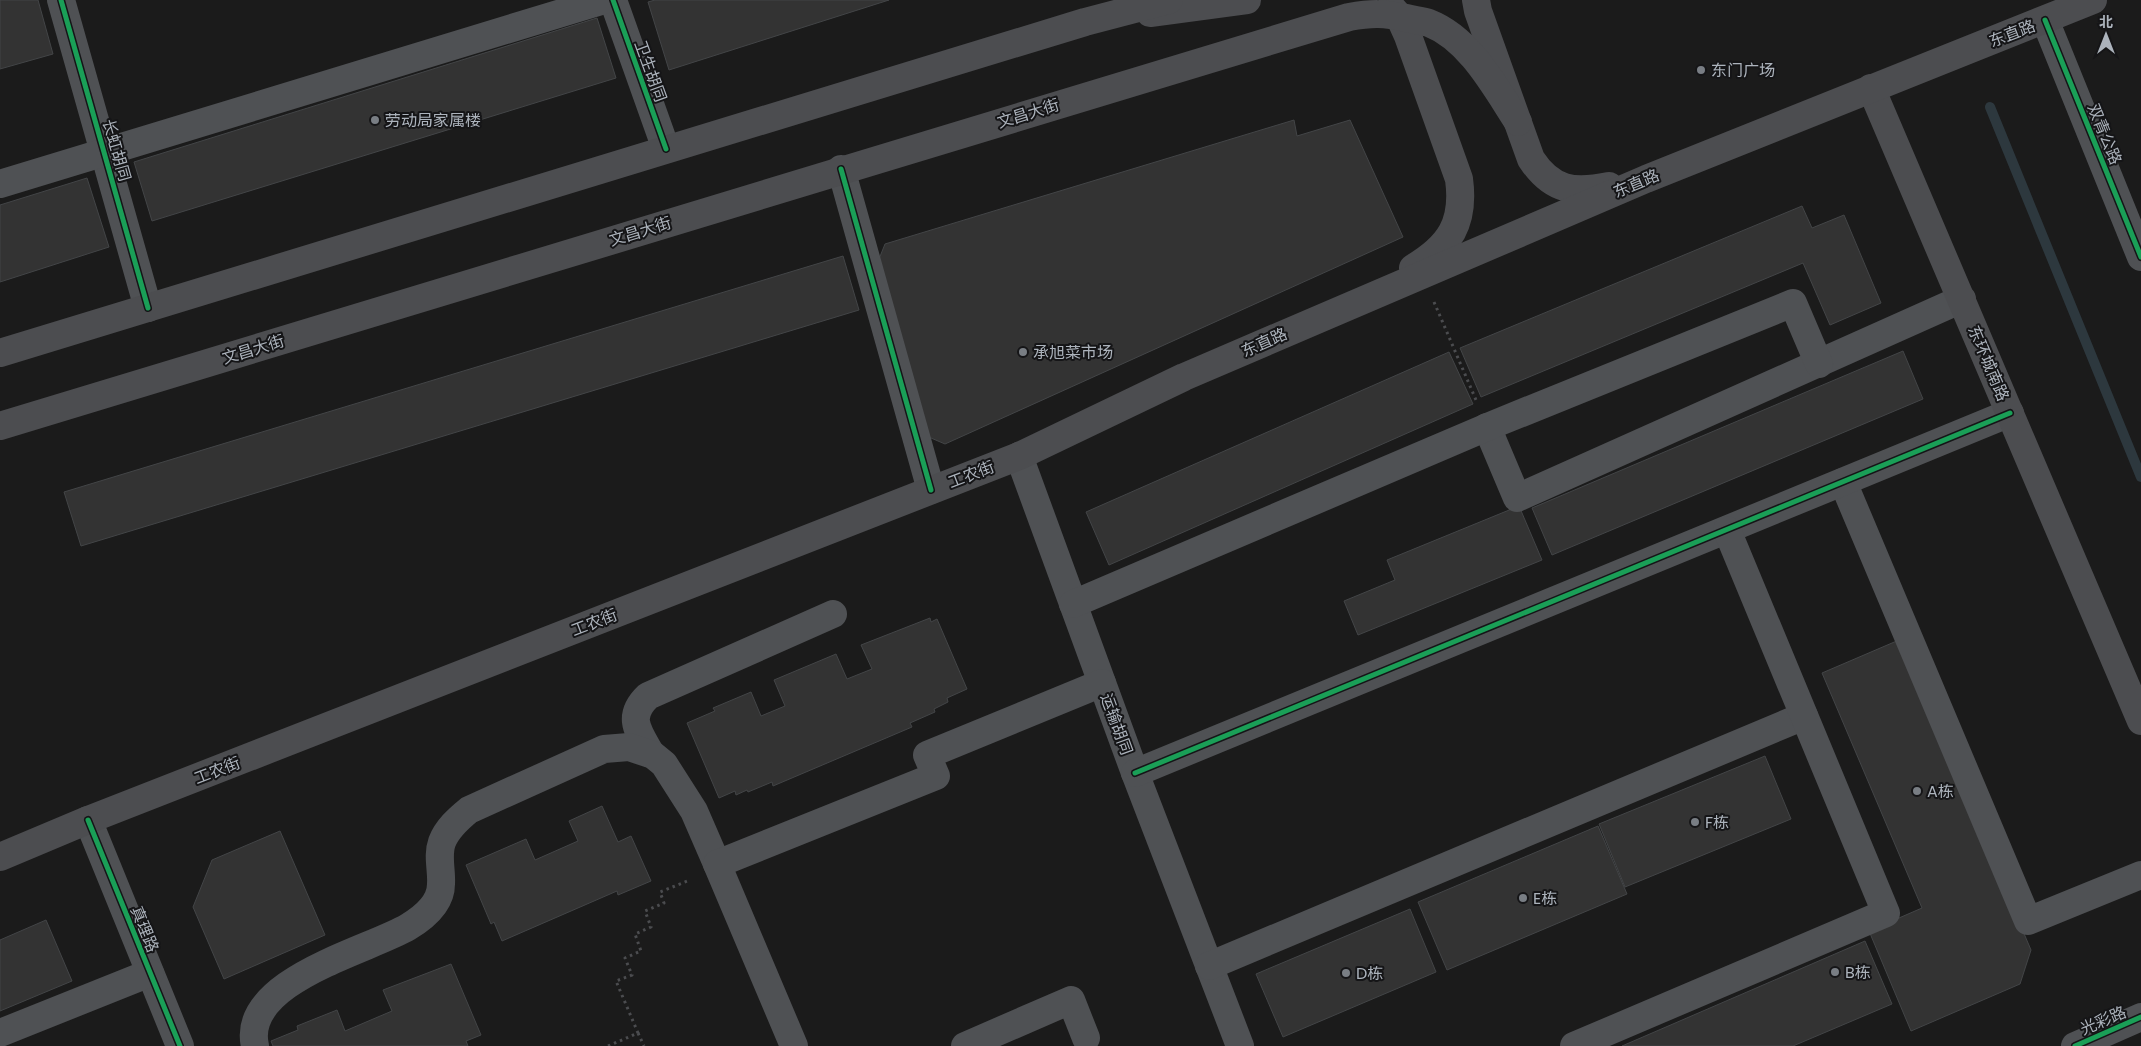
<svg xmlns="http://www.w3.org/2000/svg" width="2141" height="1046" font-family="Poppins,'Noto Sans SC',sans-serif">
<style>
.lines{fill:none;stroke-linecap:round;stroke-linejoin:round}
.stream{stroke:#2d383e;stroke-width:10}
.building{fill:#333;stroke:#434547}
.path{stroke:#4b4c4f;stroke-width:3;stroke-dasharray:2.5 4;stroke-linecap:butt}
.minor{stroke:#4f5154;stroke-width:28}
.major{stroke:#4c4d50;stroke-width:28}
.cycleway-casing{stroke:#151517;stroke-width:8}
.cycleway{stroke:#1a9f57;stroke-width:5}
.poi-dot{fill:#797e84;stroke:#151517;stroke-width:2}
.labels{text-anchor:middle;stroke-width:4;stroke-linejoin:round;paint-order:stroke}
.street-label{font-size:16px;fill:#acb3bc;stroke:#151517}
.poi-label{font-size:16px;fill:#acb3bc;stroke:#151517;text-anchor:start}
</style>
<rect width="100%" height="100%" fill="#1b1b1b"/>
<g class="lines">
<path class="stream" d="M1990,107L2141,477"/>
</g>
<g class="building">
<path d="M0,0H38L53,54L0,69Z"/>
<path d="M655,0H889L669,70L648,2Z"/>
<path d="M597,18L616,78L152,221L134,162Z"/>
<path d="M1294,120L1297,136L1350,120L1403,237L945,444L924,435L875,269L885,244Z"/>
<path d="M87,178L109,247L0,282V205Z"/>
<path d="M1802,206L1812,228L1844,215L1881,303L1830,325L1803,263L1481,397L1460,348Z"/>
<path d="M843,256L859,310L81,546L64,492Z"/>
<path d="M1903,351L1923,399L1552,555L1532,508Z"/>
<path d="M1449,352L1473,404L1109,565L1086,512Z"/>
<path d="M1519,506L1542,560L1358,635L1344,601L1395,580L1387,560Z"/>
<path d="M930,618L931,622L937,619L967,689L947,698L948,702L934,709L935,712L910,723L912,727L773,786L772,782L748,792L747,790L736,795L735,791L719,798L687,723L715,711L713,708L751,692L761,716L785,706L774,680L836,654L847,679L872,669L861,645Z"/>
<path d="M1899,640L2031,950L2020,984L1911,1031L1869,931L1922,908L1822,673Z"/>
<path d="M1765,756L1791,819L1625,887L1599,824Z"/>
<path d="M602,806L618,842L631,836L651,881L618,895L617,891L502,941L494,922L491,924L466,865L526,839L535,860L578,841L569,821Z"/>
<path d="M1598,826L1627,894L1447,970L1418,902Z"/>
<path d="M280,831L325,935L224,979L193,907L212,860Z"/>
<path d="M1410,909L1436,972L1283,1037L1256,974Z"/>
<path d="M46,920L72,981L0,1011V940Z"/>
<path d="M1865,941L1892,1004L1793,1046H1622Z"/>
<path d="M451,964L481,1035L466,1041L468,1046H273L271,1041L298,1030L297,1026L337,1010L345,1031L392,1011L383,990Z"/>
</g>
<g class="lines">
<g class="path">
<path d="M1434,302L1476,400"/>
<path d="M638,1033L644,1046"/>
<path d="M608,1046L638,1033L616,981L632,975L625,958L641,951L635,934L651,927L645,911L664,903L660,892L690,880"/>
</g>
<g class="minor">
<path d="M61,0L148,308"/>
<path d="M613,0L666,149"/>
<path d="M2045,20L2141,257"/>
<path d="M841,169L931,490"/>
<path d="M0,184L604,0"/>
<path d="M1487,427L1517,498L1962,299"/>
<path d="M1019,456L1135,773L1240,1046"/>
<path d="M1843,482L2028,921L2141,875"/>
<path d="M1073,604L1492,425L1793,303L1819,364"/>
<path d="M651,754C638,731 626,717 648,696L833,614"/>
<path d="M1135,773L2010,413"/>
<path d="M88,820L180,1046"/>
<path d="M1209,966L1804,716"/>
<path d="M0,1033L150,973"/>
<path d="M255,1046C240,981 367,951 408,927C423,918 441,903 441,884C442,870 437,856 442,842C447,829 458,819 469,810L604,749L629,747L653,755L664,764L694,811L717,864"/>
<path d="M794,1046L717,864L936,776L927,755L1102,683"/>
<path d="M965,1046L1071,1000L1086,1038"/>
<path d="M1574,1046L1886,913L1727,530"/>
<path d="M2075,1046L2141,1017"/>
</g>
<g class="major">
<path d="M1476,0L1478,11L1531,159C1552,191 1574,193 1609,186"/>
<path d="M1391,7L1399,16L1408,36L1459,179C1465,223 1450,246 1413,268"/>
<path d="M1150,13L1247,0"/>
<path d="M1871,88L2141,721"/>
<path d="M0,353L1085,22L1169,0"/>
<path d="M0,426L1349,17C1372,13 1384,13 1406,18C1414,20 1422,21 1429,23C1470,39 1495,87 1518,122"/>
<path d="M0,857L88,820L1019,456L1184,377L1646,179L2093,0"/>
</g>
<defs>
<g id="cycleway">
<path d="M61,0L148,308"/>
<path d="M613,0L666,149"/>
<path d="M2045,20L2141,257"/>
<path d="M841,169L931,490"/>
<path d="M1135,773L2010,413"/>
<path d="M88,820L180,1046"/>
<path d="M2075,1046L2141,1017"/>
</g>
</defs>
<use href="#cycleway" class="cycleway-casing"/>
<use href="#cycleway" class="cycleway"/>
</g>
<g class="poi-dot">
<circle cx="1701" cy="70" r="5"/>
<circle cx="375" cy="120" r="5"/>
<circle cx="1023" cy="352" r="5"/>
<circle cx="1917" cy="791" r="5"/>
<circle cx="1695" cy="822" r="5"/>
<circle cx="1523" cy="898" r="5"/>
<circle cx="1835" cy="972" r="5"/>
<circle cx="1346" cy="973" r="5"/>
</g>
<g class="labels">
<g class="street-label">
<text transform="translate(2012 33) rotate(-21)" y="6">东直路</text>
<text transform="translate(651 71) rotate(70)" y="6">卫生胡同</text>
<text transform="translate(1028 113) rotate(-17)" y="6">文昌大街</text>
<text transform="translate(2105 134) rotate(68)" y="6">双青公路</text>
<text transform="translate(117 150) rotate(74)" y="6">长虹胡同</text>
<text transform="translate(1636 183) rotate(-23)" y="6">东直路</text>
<text transform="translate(640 231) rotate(-17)" y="6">文昌大街</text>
<text transform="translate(1264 342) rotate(-24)" y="6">东直路</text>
<text transform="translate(253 349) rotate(-17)" y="6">文昌大街</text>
<text transform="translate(1989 363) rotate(67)" y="6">东环城南路</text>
<text transform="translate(971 474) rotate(-21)" y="6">工农街</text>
<text transform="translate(594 622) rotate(-21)" y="6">工农街</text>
<text transform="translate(1117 724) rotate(70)" y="6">运输胡同</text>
<text transform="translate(217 770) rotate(-21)" y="6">工农街</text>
<text transform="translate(145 929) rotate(68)" y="6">真理路</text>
<text transform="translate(2103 1020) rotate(-23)" y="6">光彩路</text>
</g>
<g class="poi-label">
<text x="1711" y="76">东门广场</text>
<text x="385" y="126">劳动局家属楼</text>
<text x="1033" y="358">承旭菜市场</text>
<text x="1927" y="797">A栋</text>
<text x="1705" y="828">F栋</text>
<text x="1533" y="904">E栋</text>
<text x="1845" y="978">B栋</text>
<text x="1356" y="979">D栋</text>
</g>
</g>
<g transform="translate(2106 35)" stroke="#151517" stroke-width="4" paint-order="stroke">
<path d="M0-4L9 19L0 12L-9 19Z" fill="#acb3bc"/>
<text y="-8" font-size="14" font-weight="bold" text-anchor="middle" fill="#acb3bc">北</text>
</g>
</svg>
